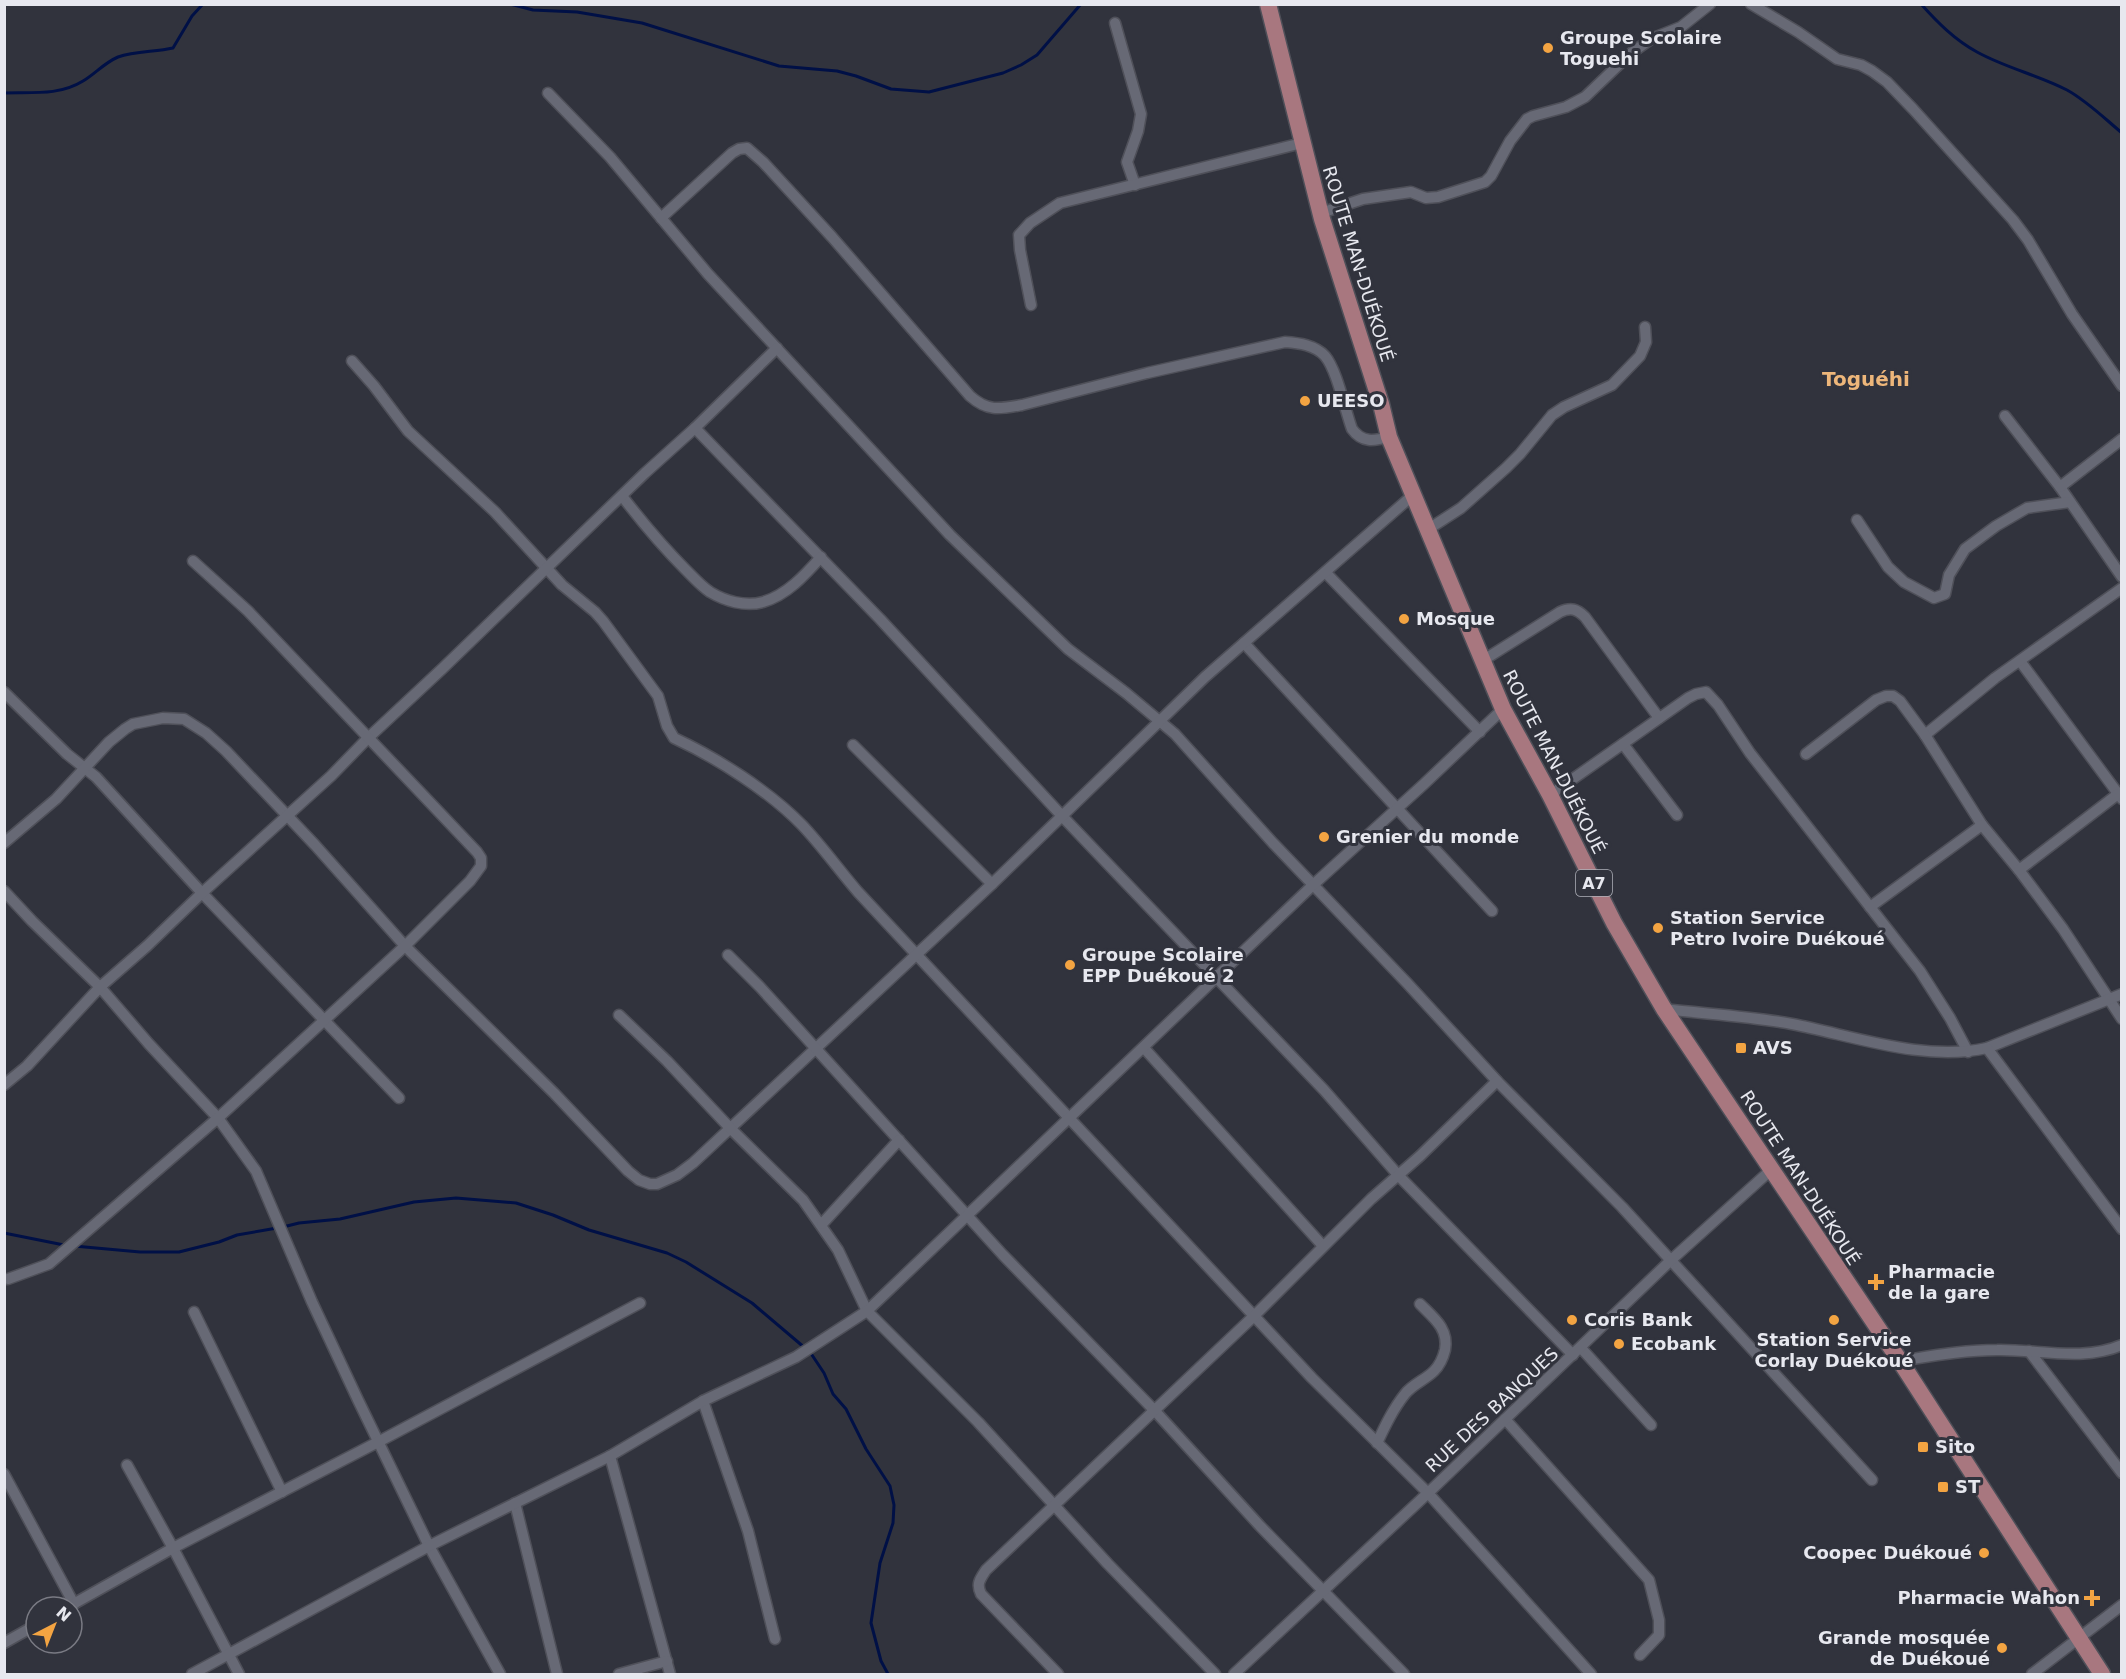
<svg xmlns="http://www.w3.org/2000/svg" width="2126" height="1679" font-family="'DejaVu Sans',sans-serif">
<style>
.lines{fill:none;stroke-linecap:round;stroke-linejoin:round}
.stream{stroke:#001046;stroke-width:3}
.street-casing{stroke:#4f5059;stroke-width:13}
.primary-casing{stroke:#4f5059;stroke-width:19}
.street{stroke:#676975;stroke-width:10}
.primary{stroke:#a8777f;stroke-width:16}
.poi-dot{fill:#f3a442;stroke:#31333d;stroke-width:2}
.labels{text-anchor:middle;stroke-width:6;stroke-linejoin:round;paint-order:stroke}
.shield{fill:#31333d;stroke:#b0b2ba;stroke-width:1.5}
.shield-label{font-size:16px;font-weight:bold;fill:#e7e8ef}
.poi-label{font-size:18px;font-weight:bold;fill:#e7e8ef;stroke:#31333d;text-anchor:start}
.street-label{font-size:18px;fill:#e7e8ef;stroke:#31333d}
.neighbourhood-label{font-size:20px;font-weight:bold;fill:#edb67a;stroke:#31333d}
</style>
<rect width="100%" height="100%" fill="#31333d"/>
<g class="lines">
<g class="stream">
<path d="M510,4L533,10L577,12L642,23L779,66L837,71L856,76L891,89L929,92L1003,73L1021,65L1037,55L1081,4"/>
<path d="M1921,4C1938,23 1955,40 1977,52C2006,68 2038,75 2067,90C2087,101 2104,118 2122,133"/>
<path d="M4,93C31,92 59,96 83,81C95,74 104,63 118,57C135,51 155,52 173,48L192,16L203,4"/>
<path d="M283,1227L299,1223L340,1219L414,1202L456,1198L516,1203L553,1215L589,1230L667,1253L686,1262L752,1303L805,1348"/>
<path d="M4,1233L64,1245"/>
<path d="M74,1246L140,1252H179L219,1242L237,1235L277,1228"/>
<path d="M810,1352L824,1373L833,1394L846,1409L866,1449L890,1486L894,1505L893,1523L880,1563L871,1623L881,1661L888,1674"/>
</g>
<defs>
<g id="street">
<path d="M1751,4L1798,32L1837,59L1861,65L1872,71L1887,82L1913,109L2013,220L2028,240L2072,314L2122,386"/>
<path d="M1115,23L1141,114L1138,131L1127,162L1135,185"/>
<path d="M548,93L610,157L708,274L950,535L1068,649L1126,693L1175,734L1273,843L1407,983L1497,1081L1622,1207L1872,1480"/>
<path d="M1321,213L1363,199L1411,192L1426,198L1438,197L1485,182L1491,176L1510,141L1527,119L1533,116L1566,107L1585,97L1630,54L1651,39L1681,27L1710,4"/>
<path d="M661,218L732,153L739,149L747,148L763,162L832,237L970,396C988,412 1000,409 1022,405L1147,373L1285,342C1299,343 1315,345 1325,356C1337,370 1345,410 1352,429C1362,443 1374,441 1389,437"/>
<path d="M1031,305L1020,250L1019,235L1030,223L1060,203L1302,143"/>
<path d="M352,361L374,386L408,431L495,512L562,585L595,612L603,621L658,696L667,726L674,738C717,758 769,791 802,825C822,846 839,870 858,892L1312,1378L1428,1493L1591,1674"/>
<path d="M2005,416L2060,487L2122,577"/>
<path d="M695,428L880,619L1062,816L1324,1090L1399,1176L1573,1355"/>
<path d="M2060,487L2122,439"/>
<path d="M622,496C642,522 663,547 686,570C693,577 701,586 710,592C725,601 745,607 763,602C787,595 805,575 821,557"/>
<path d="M1857,520L1888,567L1904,582L1934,598L1945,594L1949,575L1965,549L1996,526L2027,508L2070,502"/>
<path d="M1427,530L1461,508L1506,468L1520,454L1552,415L1564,407L1612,385L1640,356L1646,342L1645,327"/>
<path d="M1326,573L1480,732"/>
<path d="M1244,643L1492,911"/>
<path d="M1482,661L1560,612C1571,607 1577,609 1585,617L1659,718"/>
<path d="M2020,661L2122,799"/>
<path d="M4,692L67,754L96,777L202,893L399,1098"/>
<path d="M1925,735L1995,678L2122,588"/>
<path d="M1623,744L1677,815"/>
<path d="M853,745L992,884"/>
<path d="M1806,754L1876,700L1886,696H1893L1900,701L1925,735L1982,825L2019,870L2063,929L2122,1019"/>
<path d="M1550,795L1688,698L1696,694L1706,692L1718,705L1750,753L1920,971L1950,1018L1968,1052"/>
<path d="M4,843L56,799L109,742L125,729L133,724L163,718L184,719L206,733L226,751L315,845L405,946L554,1093L628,1171L639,1180L650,1184H657L677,1175L693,1163L992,884L1205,677L1413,495"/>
<path d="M2019,870L2118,794"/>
<path d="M4,891L32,921L100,987L149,1044L218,1118L256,1171L312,1302L358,1400L429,1546L500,1674"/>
<path d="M1870,907L1982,825"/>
<path d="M728,955L760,987L1003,1255L1155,1411L1260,1526L1404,1674"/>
<path d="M1664,1009C1706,1014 1750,1016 1792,1024C1854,1036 1924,1062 1987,1048L2122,994"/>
<path d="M619,1015L667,1061L730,1128L803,1200L838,1250L867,1311L978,1422L1108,1564L1215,1674"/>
<path d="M1144,1048L1323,1246"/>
<path d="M1987,1048L2122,1229"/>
<path d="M4,1085L27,1066L100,987L147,946L202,893L331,776L368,738L443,668L645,473L695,428L777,348"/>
<path d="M822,1224L899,1140"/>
<path d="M8,1279L49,1264L218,1118L405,946L470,881L481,866V858L477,852L248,611L193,561"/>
<path d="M194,1312L282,1492"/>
<path d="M1581,1348L1651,1425"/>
<path d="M2029,1351L2122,1473"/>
<path d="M1900,1361C1932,1356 1964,1350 1997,1350C2038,1349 2082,1362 2122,1345"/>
<path d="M703,1401L748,1531L775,1639"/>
<path d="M1505,1419L1649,1580L1659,1620V1635L1640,1655"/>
<path d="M1377,1443C1385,1426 1393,1409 1405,1394C1413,1384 1425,1380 1434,1371C1440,1365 1443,1358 1445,1350C1449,1329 1434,1318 1420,1304"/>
<path d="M610,1456L670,1674"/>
<path d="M127,1465L173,1548L239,1674"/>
<path d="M4,1474L74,1604"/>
<path d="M515,1503L557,1674"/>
<path d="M68,1607L173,1548L378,1442L640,1303"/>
<path d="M4,1643L36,1625"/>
<path d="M192,1674L429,1546L610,1456L703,1401L796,1357L867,1311L1313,885L1424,784L1503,709"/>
<path d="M619,1674L667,1661"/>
<path d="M1058,1674L981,1594C976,1584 980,1579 986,1570L1254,1316L1371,1199L1420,1156L1497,1081"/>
<path d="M1234,1674L1428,1493L1670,1261L1772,1169"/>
<path d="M2032,1674L2122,1605"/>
</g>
<path id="primary" d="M1268,4L1322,219L1381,404L1389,437L1503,709L1550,795L1614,923L1664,1009L1900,1361L2102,1674"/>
</defs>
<use href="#street" class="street-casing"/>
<use href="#primary" class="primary-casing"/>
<use href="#street" class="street"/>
<use href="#primary" class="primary"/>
</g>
<g class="poi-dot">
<circle cx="1548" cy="48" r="6"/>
<circle cx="1305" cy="401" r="6"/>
<circle cx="1404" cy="619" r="6"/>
<circle cx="1324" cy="837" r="6"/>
<circle cx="1658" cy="928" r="6"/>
<circle cx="1070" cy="965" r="6"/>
<rect x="1735" y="1042" width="12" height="12" rx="3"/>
<path d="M1873 1273h6v6h6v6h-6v6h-6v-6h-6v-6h6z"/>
<circle cx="1572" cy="1320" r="6"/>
<circle cx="1834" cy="1320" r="6"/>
<circle cx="1619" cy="1344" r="6"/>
<rect x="1917" y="1441" width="12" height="12" rx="3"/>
<rect x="1937" y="1481" width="12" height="12" rx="3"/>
<circle cx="1984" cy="1553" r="6"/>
<path d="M2089 1589h6v6h6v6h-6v6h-6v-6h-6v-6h6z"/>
<circle cx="2002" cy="1648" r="6"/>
</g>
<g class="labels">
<rect class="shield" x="1576" y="870" width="36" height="26" rx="4.5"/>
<g class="shield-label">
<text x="1594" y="889">A7</text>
</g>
<g class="poi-label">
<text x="1560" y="44">Groupe Scolaire<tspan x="1560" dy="21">Toguehi</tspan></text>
<text x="1317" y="407">UEESO</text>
<text x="1416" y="625">Mosque</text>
<text x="1336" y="843">Grenier du monde</text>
<text x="1670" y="924">Station Service<tspan x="1670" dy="21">Petro Ivoire Duékoué</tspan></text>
<text x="1082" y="961">Groupe Scolaire<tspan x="1082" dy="21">EPP Duékoué 2</tspan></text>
<text x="1753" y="1054">AVS</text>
<text x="1888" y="1278">Pharmacie<tspan x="1888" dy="21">de la gare</tspan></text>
<text x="1584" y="1326">Coris Bank</text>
<text x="1834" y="1346" text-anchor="middle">Station Service<tspan x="1834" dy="21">Corlay Duékoué</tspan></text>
<text x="1631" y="1350">Ecobank</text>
<text x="1935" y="1453">Sito</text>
<text x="1955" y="1493">ST</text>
<text x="1972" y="1559" text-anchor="end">Coopec Duékoué</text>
<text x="2080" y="1604" text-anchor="end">Pharmacie Wahon</text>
<text x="1990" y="1644" text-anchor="end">Grande mosquée<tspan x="1990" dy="21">de Duékoué</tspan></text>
</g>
<g class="street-label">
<text transform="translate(1358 264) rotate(73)" y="6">ROUTE MAN-DUÉKOUÉ</text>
<text transform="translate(1554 762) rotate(63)" y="6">ROUTE MAN-DUÉKOUÉ</text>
<text transform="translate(1800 1178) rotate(57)" y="6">ROUTE MAN-DUÉKOUÉ</text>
<text transform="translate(1492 1410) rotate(-43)" y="6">RUE DES BANQUES</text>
</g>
<g class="neighbourhood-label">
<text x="1866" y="386">Toguéhi</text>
</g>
</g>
<rect width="2126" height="1679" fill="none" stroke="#e7e8ef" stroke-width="12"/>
<g transform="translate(54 1625) rotate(42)"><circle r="28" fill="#31333d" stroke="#7a7b84" stroke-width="1.5"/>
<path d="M0-4.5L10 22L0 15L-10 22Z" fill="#f3a442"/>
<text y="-9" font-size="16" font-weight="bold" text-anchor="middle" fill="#e7e8ef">N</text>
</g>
</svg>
